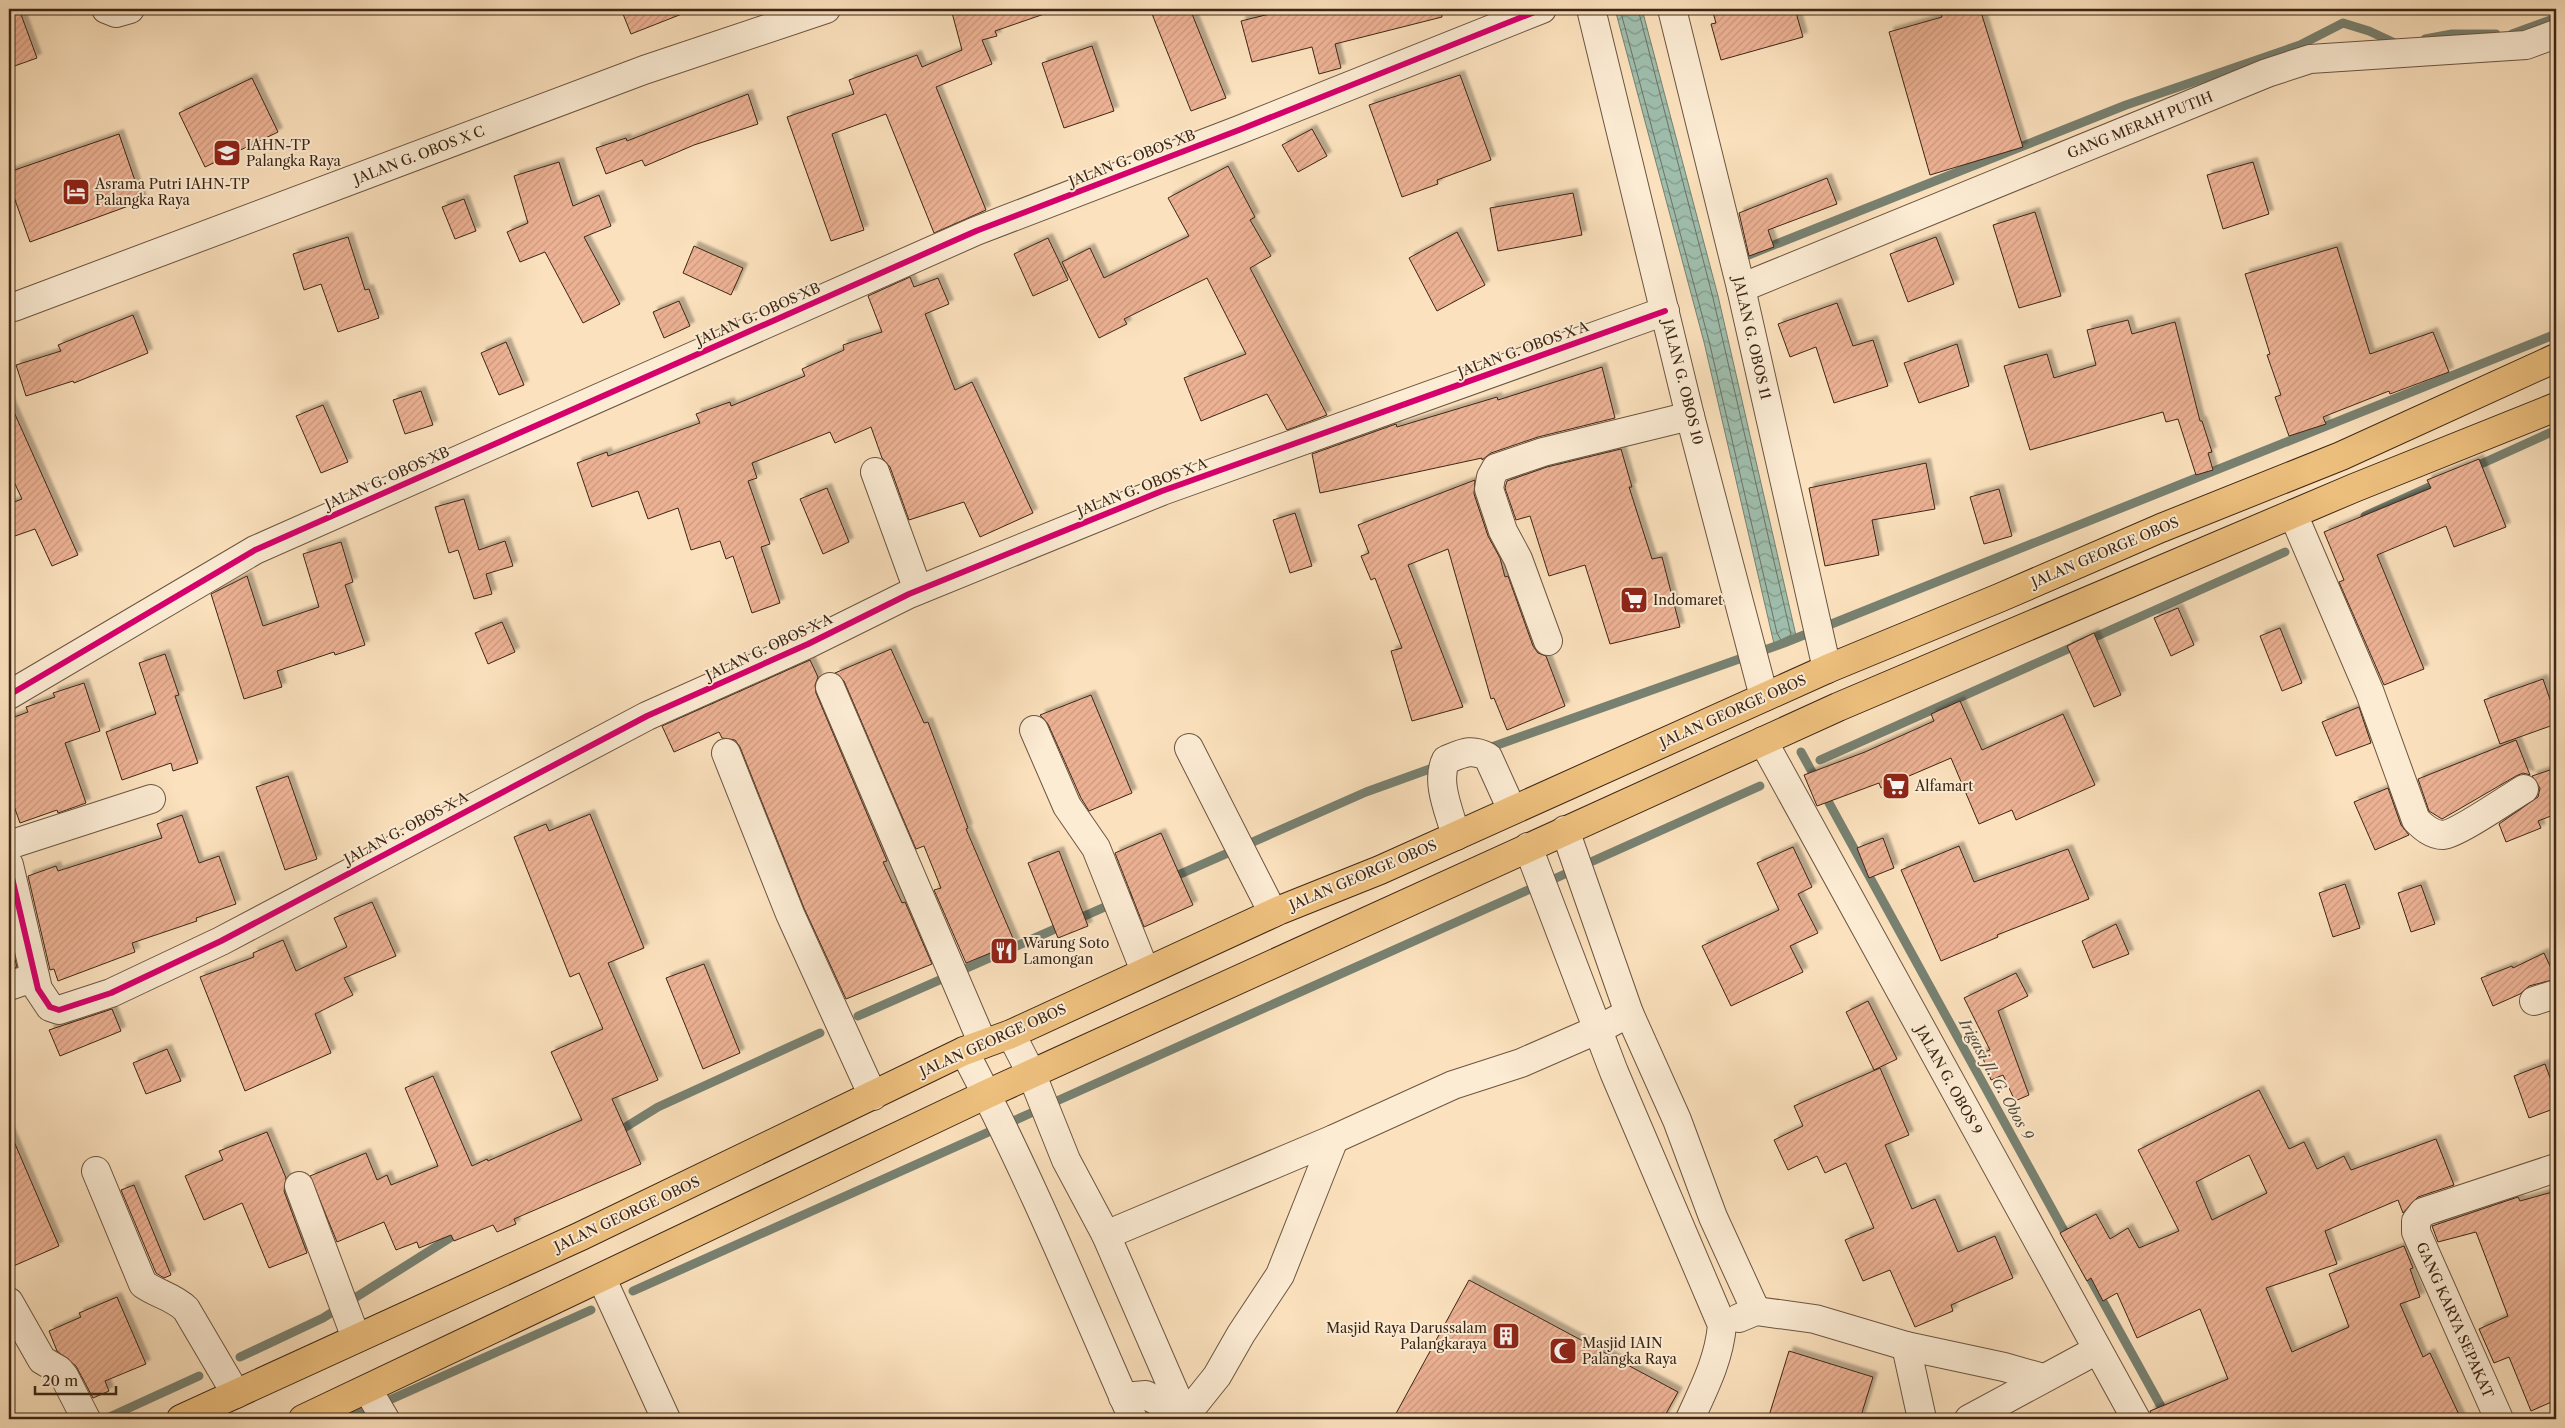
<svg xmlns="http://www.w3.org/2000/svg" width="2565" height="1428" font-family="'Libre Caslon Text',serif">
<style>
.water{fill:url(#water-waves);stroke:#788171}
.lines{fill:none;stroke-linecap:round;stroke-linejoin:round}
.shore{stroke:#6e7262;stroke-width:1}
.stream{stroke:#788171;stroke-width:9}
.building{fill:url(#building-hatch);stroke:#3d2616;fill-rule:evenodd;filter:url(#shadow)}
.minor-casing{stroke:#6c5540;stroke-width:30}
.major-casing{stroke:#3d2616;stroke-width:30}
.minor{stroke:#fcecd4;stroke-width:28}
.major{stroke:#eec07e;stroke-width:28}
.cycleway-casing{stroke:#fcecd4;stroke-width:9}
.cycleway{stroke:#d6006c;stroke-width:6}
.labels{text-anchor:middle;stroke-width:4;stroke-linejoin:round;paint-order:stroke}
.street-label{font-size:14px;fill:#3d2616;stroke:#fcecd4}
.poi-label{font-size:14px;fill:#3d2616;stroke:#fcecd4;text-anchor:start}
.water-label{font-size:15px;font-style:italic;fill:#564c3c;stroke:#fcecd4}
</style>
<defs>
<pattern id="water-waves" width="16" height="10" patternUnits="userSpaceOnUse" patternTransform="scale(1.25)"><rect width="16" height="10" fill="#9fbead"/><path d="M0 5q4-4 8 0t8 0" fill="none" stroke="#839a8c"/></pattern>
<pattern id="building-hatch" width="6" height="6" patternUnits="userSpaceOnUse" patternTransform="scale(1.25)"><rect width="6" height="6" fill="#edb294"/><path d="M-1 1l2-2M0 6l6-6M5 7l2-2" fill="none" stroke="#cc997f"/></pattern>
<filter id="shadow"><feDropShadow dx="4.5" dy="-4.5" stdDeviation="1" flood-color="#0004"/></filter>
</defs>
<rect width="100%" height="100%" fill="#fbe1bd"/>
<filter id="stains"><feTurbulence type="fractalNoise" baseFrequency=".004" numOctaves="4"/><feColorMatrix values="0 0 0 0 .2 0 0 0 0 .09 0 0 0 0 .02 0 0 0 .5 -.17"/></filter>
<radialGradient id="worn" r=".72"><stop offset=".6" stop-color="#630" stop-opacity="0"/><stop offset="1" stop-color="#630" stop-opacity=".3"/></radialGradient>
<path class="water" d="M1615,9H1642L1718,296L1797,640L1775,648L1704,342Z"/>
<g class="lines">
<path class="shore" d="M1620,9L1709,341L1777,633L1781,640L1791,635L1713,298L1638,9"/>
<g class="stream">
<path d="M2512,34L2556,18"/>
<path d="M2425,39L2452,34H2496"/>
<path d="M1746,256L2126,105L2300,45L2343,23L2369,31L2397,44"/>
<path d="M2470,469L2556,430"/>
<path d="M2365,516L2440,482"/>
<path d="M1486,749L1784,643L2556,334"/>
<path d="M1801,752L2069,1240"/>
<path d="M1820,760L2285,552"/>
<path d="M1593,861L1760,786"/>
<path d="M1556,878L1565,874"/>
<path d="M1169,879L1366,792L1438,766"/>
<path d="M858,1016L1141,891"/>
<path d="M1059,1100L1528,890"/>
<path d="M616,1133L658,1107L820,1033"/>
<path d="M2085,1269L2168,1419"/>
<path d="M633,1291L1031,1113"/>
<path d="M240,1357L323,1318L461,1231"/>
<path d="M105,1419L199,1376"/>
<path d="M347,1419L591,1310"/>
</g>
</g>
<g class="building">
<path d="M9,9H19L37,58L9,68Z"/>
<path d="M621,9H691L692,10L631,34Z"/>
<path d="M951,9H1049L1050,12L995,31L997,36L982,40L992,64L936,87L986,210L934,233L886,114L832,134L864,230L831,241L787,117L854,94L849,80L917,55L922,67L962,50Z"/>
<path d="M1150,9H1190L1226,98L1191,111Z"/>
<path d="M1290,9H1441L1442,17L1335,44L1341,68L1319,74L1312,47L1252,62L1241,21Z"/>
<path d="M1712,9H1795L1803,37L1721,60L1711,24L1716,23Z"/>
<path d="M1939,9H1980L2023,147L1930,175L1889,32L1942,17Z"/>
<path d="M1092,46L1114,111L1064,128L1042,63Z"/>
<path d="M1460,75L1491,160L1437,180L1438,184L1402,197L1369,105Z"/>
<path d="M252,78L278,132L205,167L179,113Z"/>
<path d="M748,94L758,124L694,145L645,166L642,160L606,174L596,148L626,138L627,141Z"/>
<path d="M1312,129L1327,156L1298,172L1282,145Z"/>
<path d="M119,134L142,201L30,242L9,183V172Z"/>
<path d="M559,162L573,206L599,195L611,226L584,237L620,304L583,323L545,252L520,262L507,232L528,223L514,176Z"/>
<path d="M2253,162L2269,214L2223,229L2207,175Z"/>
<path d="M1228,166L1255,217L1250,220L1271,256L1250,268L1327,415L1287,430L1267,394L1201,421L1184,378L1246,354L1207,278L1124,319L1127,324L1099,338L1062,262L1090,248L1104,278L1189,236L1168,198Z"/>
<path d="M1827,178L1837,204L1768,230L1774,247L1749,256L1739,213Z"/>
<path d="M1573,193L1582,235L1498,251L1490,208Z"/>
<path d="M464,199L476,231L455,239L442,207Z"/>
<path d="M2035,212L2061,296L2019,308L1993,225Z"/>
<path d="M1457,232L1485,285L1437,311L1409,258Z"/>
<path d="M348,237L365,290L369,289L379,318L338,332L321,284L304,290L293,254Z"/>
<path d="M1936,237L1954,284L1908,302L1890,254Z"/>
<path d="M1048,238L1068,280L1033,296L1014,254Z"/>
<path d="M694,246L743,268L731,295L683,273Z"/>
<path d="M2337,247L2370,354L2433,332L2449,372L2390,394L2389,391L2323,417L2326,424L2289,436L2275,397L2281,395L2267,355L2270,354L2245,274Z"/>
<path d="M910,277L914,287L938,278L949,304L925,314L955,390L972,382L1033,513L980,537L964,502L909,520L890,467L882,458L871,427L835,443L830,432L752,463L757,478L748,481L770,544L761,547L780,603L752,613L733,556L726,559L720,541L691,550L678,508L648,519L638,491L592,507L577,463L607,452L608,456L700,423L696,414L730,402L731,406L805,376L802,369L844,350L843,345L882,332L868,296Z"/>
<path d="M679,301L690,326L664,338L653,312Z"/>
<path d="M1837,303L1853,346L1873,340L1888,386L1834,403L1816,347L1790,357L1778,324Z"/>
<path d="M133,315L148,353L74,383L73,381L26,396L16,365L61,351L58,345Z"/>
<path d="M2128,320L2132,334L2175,322L2200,421H2202L2212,452L2208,453L2213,470L2196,475L2178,419L2166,422L2163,412L2030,450L2004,366L2047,354L2054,378L2096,365L2087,330Z"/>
<path d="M506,342L524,385L499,395L481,353Z"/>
<path d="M1957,344L1969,386L1919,403L1904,363Z"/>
<path d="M1602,367L1615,418L1538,437L1491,453L1482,460V458L1320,493L1312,454L1396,424L1397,427L1497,397L1498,400Z"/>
<path d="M421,391L433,425L405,434L393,400Z"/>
<path d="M9,401L78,555L52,566L35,529L9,538V504L22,499L9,471Z"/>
<path d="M323,405L348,462L321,473L296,416Z"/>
<path d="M1621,449L1632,487H1629L1652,559L1662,557L1680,627L1610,644L1585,565L1549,576L1530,516L1516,520L1505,488L1507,481L1547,467Z"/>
<path d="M2479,459L2506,527L2454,547L2446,526L2377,555L2424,669L2384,685L2339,582L2344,580L2324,532L2431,488L2427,480Z"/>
<path d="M1926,463L1935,509L1872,520L1879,555L1825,566L1809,488Z"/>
<path d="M1475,480L1474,494L1488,536L1500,558L1505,577L1508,576L1533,646L1538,653L1546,656L1565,706L1507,730L1494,698L1491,699L1448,549L1408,565L1463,707L1412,721L1391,651L1402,648L1375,578L1371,580L1361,556L1369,553L1358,525Z"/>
<path d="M827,488L849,542L823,554L800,499Z"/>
<path d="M1999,489L2012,536L1984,544L1970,497Z"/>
<path d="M464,499L479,550L505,541L513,566L486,574L492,594L474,599L458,550L449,553L435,507Z"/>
<path d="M1295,513L1312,566L1290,573L1273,520Z"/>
<path d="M341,542L353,582L345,585L365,645L335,655L334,652L277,671L282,687L244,699L211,594L247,576L263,626L319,607L303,554Z"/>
<path d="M2178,608L2194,645L2171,656L2154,618Z"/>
<path d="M502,622L515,652L488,664L475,633Z"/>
<path d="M2280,628L2302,683L2282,691L2260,636Z"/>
<path d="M2094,633L2121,695L2094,707L2067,646Z"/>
<path d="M891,649L924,723L928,722L968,828L966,829L1015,943L966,963L934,890L941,888L924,846L916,849L844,681L835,673Z"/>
<path d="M165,654L179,695L175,696L198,763L173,771L171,763L122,780L106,732L156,714L139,663Z"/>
<path d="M810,660L818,677L815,685L816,693L887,861L883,862L902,903L905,902L932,964L846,999L804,908L740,747L735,740L722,738L719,732L674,752L662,726Z"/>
<path d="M2543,679L2556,717V724L2500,744L2484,700Z"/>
<path d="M84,683L100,731L65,743L86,803L58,813L57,810L20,823L9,792V719L28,712L26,707L55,697L53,693Z"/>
<path d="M1091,695L1132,793L1089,811L1081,798L1048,724L1040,715Z"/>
<path d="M1960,701L1982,750L2063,714L2095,785L2016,820L2012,810L1979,824L1951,758L1881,788L1879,783L1817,806L1804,775L1865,752L1934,721L1931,714Z"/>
<path d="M2359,707L2371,743L2336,756L2322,722Z"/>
<path d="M2516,740L2530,775L2523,773L2516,776L2442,819L2429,811L2418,779Z"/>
<path d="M2556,768V814L2538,821L2541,828L2506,842L2499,824L2538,797L2540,788L2532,776Z"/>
<path d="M288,776L317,859L285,870L256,787Z"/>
<path d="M2388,788L2401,825L2409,835L2375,850L2354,802Z"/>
<path d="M590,814L644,948L608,963L658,1080L612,1099L641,1164L514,1219L516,1224L497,1232L493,1225L454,1241L451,1235L419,1248L417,1242L396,1250L384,1222L337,1242L310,1176L366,1153L377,1180L387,1175L391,1185L438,1166L405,1088L433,1076L472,1166L487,1159L488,1161L582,1120L551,1052L603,1029L579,973L570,977L514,837L546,824L549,831Z"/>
<path d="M182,815L199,863L219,856L236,904L196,918L197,921L132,943L135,952L58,981L54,969L50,970L28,876L56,866L58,871L162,838L157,824Z"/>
<path d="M1161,833L1193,905L1144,927L1115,853Z"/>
<path d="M1883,838L1894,868L1869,878L1857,848Z"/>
<path d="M1959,846L1974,882L2068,849L2089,899L1997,935L1998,937L1941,961L1901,870Z"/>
<path d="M1793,847L1812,887L1798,894L1818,933L1790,946L1803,972L1731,1006L1702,946L1779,910L1757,863Z"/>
<path d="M1059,851L1088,926L1058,938L1028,863Z"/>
<path d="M2345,884L2360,928L2333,937L2319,893Z"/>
<path d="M2421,885L2435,924L2411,932L2398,893Z"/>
<path d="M372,902L396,956L344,978L353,995L315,1014L331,1053L245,1091L200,977L254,957L253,953L283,940L296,971L347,947L334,918Z"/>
<path d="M2116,924L2129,954L2093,968L2082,941Z"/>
<path d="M9,937L17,967L9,970Z"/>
<path d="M2544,953L2556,979L2529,986L2520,994L2493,1006L2481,978L2512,966L2513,968Z"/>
<path d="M704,964L740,1053L703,1069L666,978Z"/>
<path d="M2016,973L2028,996L1998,1011L2029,1095L2015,1101L2003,1075L1991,1080L1981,1053L1990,1050L1964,998Z"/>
<path d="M1868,1001L1897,1059L1874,1070L1846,1012Z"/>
<path d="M112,1009L121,1031L60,1056L49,1030Z"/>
<path d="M167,1049L181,1081L146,1094L133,1063Z"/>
<path d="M2545,1064L2556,1094V1108L2529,1118L2514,1076Z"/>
<path d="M1880,1068L1909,1135L1885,1145L1912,1209L1935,1199L1958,1252L1995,1236L2013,1278L1951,1305L1953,1311L1915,1327L1890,1270L1863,1281L1845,1240L1874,1228L1846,1163L1825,1173L1817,1156L1788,1170L1774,1140L1803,1126L1794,1106Z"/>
<path d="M2259,1090L2289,1149L2304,1142L2317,1169L2344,1156L2351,1170L2436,1139L2454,1185L2418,1197L2403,1213L2398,1200L2325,1231L2337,1264L2266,1288L2292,1352L2349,1327L2329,1274L2404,1246L2413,1268L2410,1269L2420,1297L2400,1304L2423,1357L2430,1353L2461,1419H2152L2150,1411L2228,1379L2200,1309L2137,1338L2117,1293L2103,1301L2091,1278L2087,1281L2060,1233L2096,1214L2110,1239L2128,1228L2139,1248L2179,1231L2138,1150ZM2249,1155L2267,1193L2212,1220L2196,1182Z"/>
<path d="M9,1130L59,1246L9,1268Z"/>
<path d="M267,1132L286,1178L284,1191L307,1253L269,1268L242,1203L204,1220L185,1176L223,1160L219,1151Z"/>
<path d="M134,1185L171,1275L164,1278L156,1273L121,1190Z"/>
<path d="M2556,1191V1400L2531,1411L2509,1357L2494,1363L2479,1329L2508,1316L2476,1232L2438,1242L2432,1226L2518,1197L2520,1201Z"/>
<path d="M1469,1280L1678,1392L1663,1419H1393Z"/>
<path d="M117,1297L146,1364L105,1381L109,1391L93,1398L76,1366L57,1351L49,1331L81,1317L79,1313Z"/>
<path d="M1789,1351L1873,1377L1860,1419H1768Z"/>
</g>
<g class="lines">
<defs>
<g id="minor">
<path d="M106,9L116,13L130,9"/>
<path d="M1591,9L1690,416L1764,697"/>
<path d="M1672,9L1741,288L1827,669"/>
<path d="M1741,288L2267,73L2310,59L2526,45L2556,34"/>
<path d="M14,307L644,70L826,9"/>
<path d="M875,472L918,590"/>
<path d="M2293,514L2370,693L2416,820C2423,827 2432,835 2443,835C2457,834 2509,798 2524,789"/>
<path d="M1548,641L1518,559L1503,531L1489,489L1491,477L1496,468L1543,452L1690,416"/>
<path d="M830,687L983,1044"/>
<path d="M9,695L255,550L976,231L1239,130L1542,9"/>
<path d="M1034,730L1067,806L1096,848L1145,971"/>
<path d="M1763,741L2136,1419"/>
<path d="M1189,748L1273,913"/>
<path d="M726,753L790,914L873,1096"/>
<path d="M1565,830L1629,1013L1677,1120L1713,1217L1756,1311"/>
<path d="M1456,836C1450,813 1435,782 1446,760C1463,753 1471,748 1488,757L1512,810"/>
<path d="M9,845L151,799"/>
<path d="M1528,847L1614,1072L1722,1325C1719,1360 1704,1388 1690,1419"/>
<path d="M9,865L38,989L50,1007L59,1010L111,993L221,941L647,716L808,644L909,594L1162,491L1665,311"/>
<path d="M9,986L35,977"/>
<path d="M2534,1001L2556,994"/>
<path d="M1011,1034L1032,1075L1066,1160L1106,1235L1186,1419"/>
<path d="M964,1051C1027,1170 1079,1296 1133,1419"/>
<path d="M96,1171L143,1284C157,1294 174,1297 186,1309L236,1394"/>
<path d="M299,1186L356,1338"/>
<path d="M1106,1235L1334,1139L1453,1085L1521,1063L1599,1029L1629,1013"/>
<path d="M602,1279L666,1419"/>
<path d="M9,1302L42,1360L59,1370L64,1376L86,1419"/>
<path d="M1739,1318L1756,1311L1815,1319L1906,1346L2004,1367L2043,1378"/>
<path d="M1906,1346L1922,1419"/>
<path d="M368,1390L385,1419"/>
<path d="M1123,1397L1146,1395L1185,1416L1217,1376L1241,1334L1280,1275L1334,1139"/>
<path d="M1969,1419L2097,1350"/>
<path d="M2499,1419L2416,1232V1221L2423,1212L2556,1168"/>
</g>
<g id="major">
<path d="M181,1419L581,1236L964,1051L1011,1034L1280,910L1380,870L1827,669L1999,598L2161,528L2341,456L2556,358"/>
<path d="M303,1419L987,1094L1838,707L2354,488L2556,407"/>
</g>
</defs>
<use href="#minor" class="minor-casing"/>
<use href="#major" class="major-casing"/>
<use href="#minor" class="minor"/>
<use href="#major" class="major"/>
<defs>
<g id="cycleway">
<path d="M9,695L255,550L976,231L1239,130L1542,9"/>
<path d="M9,865L38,989L50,1007L59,1010L111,993L221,941L647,716L808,644L909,594L1162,491L1665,311"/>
</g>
</defs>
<use href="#cycleway" class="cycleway-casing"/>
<use href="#cycleway" class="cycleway"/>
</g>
<defs>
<symbol id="university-square" viewBox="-11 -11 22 22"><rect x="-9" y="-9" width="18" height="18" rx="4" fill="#8f2418" stroke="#fcecd4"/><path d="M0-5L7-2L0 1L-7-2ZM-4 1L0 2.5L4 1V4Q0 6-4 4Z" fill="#fff"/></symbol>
<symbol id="hotel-square" viewBox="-11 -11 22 22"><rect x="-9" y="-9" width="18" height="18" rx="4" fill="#8f2418" stroke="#fcecd4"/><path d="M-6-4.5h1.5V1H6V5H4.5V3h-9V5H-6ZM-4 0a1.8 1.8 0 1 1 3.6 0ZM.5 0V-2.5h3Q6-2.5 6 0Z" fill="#fff"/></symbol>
<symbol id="supermarket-square" viewBox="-11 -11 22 22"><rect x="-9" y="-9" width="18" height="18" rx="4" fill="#8f2418" stroke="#fcecd4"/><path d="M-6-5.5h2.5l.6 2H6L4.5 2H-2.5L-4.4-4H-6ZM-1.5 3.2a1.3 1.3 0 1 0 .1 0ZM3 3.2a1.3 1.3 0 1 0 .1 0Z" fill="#fff"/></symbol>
<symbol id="restaurant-square" viewBox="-11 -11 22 22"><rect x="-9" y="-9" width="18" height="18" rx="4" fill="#8f2418" stroke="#fcecd4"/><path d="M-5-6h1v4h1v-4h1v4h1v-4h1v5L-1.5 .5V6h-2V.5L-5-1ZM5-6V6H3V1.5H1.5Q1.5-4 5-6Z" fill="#fff"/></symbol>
<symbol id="building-square" viewBox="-11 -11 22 22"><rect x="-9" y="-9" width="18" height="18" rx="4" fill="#8f2418" stroke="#fcecd4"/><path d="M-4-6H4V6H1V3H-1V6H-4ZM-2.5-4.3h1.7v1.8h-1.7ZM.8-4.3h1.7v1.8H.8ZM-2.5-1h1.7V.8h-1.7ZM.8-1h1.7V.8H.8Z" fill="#fff"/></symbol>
<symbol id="mosque-square" viewBox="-11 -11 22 22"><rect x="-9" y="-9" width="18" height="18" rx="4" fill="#8f2418" stroke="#fcecd4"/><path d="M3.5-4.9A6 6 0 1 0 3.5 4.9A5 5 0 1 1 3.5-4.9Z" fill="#fff"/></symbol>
</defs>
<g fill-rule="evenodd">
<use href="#university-square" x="211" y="137" width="32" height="32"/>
<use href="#hotel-square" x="60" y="176" width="32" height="32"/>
<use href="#supermarket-square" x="1618" y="584" width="32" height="32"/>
<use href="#supermarket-square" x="1880" y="770" width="32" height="32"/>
<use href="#restaurant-square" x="988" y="935" width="32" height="32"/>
<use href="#building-square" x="1490" y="1320" width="32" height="32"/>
<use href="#mosque-square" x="1547" y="1335" width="32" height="32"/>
</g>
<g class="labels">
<g class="street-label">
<text transform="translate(2140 125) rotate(-22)" y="5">GANG MERAH PUTIH</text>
<text transform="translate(419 155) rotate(-21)" y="5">JALAN G. OBOS X C</text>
<text transform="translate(1132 158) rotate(-21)" y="5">JALAN G. OBOS XB</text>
<text transform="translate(758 314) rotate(-24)" y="5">JALAN G. OBOS XB</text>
<text transform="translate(1752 338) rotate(77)" y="5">JALAN G. OBOS 11</text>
<text transform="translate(1523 349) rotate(-20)" y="5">JALAN G. OBOS X A</text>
<text transform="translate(1683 382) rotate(76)" y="5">JALAN G. OBOS 10</text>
<text transform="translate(387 478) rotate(-24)" y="5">JALAN G. OBOS XB</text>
<text transform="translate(1142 487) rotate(-21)" y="5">JALAN G. OBOS X A</text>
<text transform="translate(2105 552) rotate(-23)" y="5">JALAN GEORGE OBOS</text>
<text transform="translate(769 647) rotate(-25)" y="5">JALAN G. OBOS X A</text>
<text transform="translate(1733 711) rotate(-24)" y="5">JALAN GEORGE OBOS</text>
<text transform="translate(406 828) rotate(-28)" y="5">JALAN G. OBOS X A</text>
<text transform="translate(1363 875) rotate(-23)" y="5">JALAN GEORGE OBOS</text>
<text transform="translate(993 1040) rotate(-24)" y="5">JALAN GEORGE OBOS</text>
<text transform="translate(1949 1080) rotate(61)" y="5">JALAN G. OBOS 9</text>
<text transform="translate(627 1214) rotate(-25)" y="5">JALAN GEORGE OBOS</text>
<text transform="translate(2455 1320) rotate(66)" y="5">GANG KARYA SEPAKAT</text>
</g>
<g class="poi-label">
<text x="246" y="150">IAHN-TP<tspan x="246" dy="16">Palangka Raya</tspan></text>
<text x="95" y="189">Asrama Putri IAHN-TP<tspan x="95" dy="16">Palangka Raya</tspan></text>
<text x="1653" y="605">Indomaret</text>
<text x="1915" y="791">Alfamart</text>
<text x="1023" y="948">Warung Soto<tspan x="1023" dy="16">Lamongan</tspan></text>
<text x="1487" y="1333" text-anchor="end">Masjid Raya Darussalam<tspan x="1487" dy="16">Palangkaraya</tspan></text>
<text x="1582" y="1348">Masjid IAIN<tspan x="1582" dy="16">Palangka Raya</tspan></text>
</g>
<g class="water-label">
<text transform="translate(1996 1079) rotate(61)" y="5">Irigasi Jl. G. Obos 9</text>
</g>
</g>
<rect width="2565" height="1428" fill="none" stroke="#fbe1bd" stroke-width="30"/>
<rect x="10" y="10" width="2545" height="1408" fill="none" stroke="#3d2616" stroke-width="2.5"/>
<rect x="15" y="15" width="2535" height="1398" fill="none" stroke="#3d2616"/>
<path d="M35 1386v8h81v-8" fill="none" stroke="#3d2616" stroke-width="2.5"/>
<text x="42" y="1386" font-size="15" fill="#3d2616" stroke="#fcecd4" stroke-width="4" paint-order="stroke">20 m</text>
<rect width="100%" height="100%" filter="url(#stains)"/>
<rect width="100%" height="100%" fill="url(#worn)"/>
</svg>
